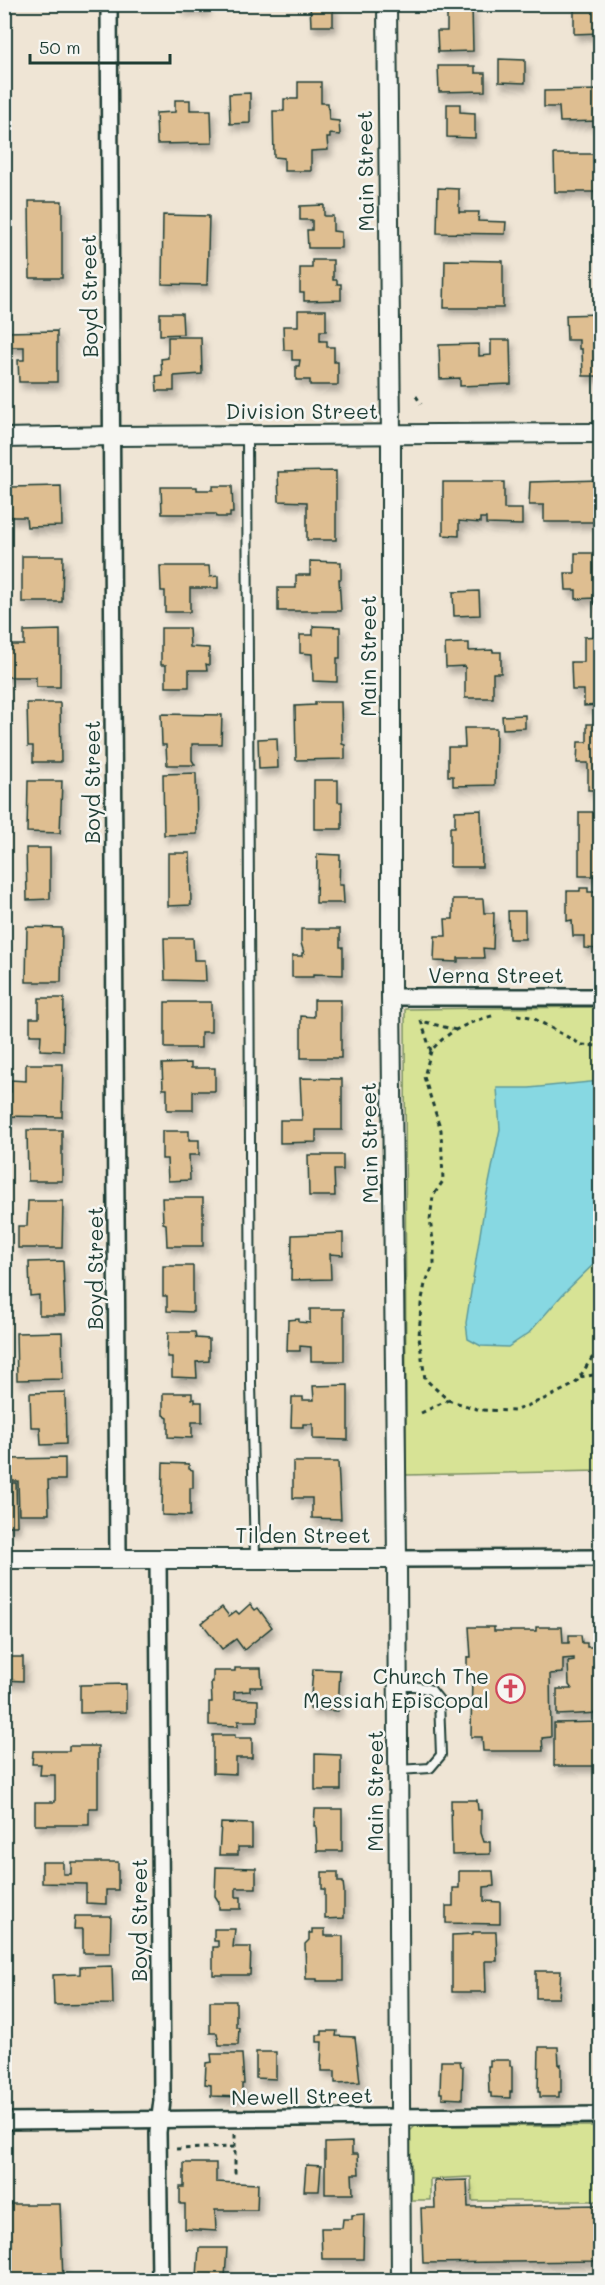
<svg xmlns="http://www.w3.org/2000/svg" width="605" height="2285" font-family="Mali,sans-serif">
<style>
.green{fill:#d7e395;stroke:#7b9064;stroke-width:1.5}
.water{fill:#87d8e2;stroke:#5d9a9c;stroke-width:1.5}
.building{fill:#debe91;stroke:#1f3d34;stroke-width:1.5;filter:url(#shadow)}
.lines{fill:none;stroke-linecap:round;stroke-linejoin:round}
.service-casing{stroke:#1f3d34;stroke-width:12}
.minor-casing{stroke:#1f3d34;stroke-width:20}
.tertiary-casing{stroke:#1f3d34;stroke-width:22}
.path{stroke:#1f3d34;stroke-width:3;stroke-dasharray:4.5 4.5;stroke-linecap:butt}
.service{stroke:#f6f6f2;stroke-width:8}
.minor{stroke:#f6f6f2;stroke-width:15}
.tertiary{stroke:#f6f6f2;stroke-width:18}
.labels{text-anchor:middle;stroke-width:5;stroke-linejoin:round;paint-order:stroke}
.street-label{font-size:21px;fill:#1f3d34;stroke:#f6f6f2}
.poi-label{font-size:21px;fill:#1f3d34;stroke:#f6f6f2;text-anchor:end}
</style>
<defs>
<filter id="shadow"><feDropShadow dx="3.5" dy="6" stdDeviation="3" flood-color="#0004"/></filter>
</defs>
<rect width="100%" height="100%" fill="#efe5d5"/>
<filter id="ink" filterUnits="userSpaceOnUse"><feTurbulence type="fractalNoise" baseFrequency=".0167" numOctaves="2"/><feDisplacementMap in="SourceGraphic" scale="12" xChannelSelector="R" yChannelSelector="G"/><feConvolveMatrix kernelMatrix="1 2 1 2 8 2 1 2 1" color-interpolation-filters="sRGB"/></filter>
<g filter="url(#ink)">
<g class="green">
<path d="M600,1007V1471L406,1475L405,1009Z"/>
<path d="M415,2126H600V2201H472L471,2177L430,2179V2200H409V2132Z"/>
</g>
<path class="water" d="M600,1081V1258L563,1294L529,1333L508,1347L481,1346L468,1339L466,1323L485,1203L500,1129L497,1088H529Z"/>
<g class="building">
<path d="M181,4H206V10L181,9Z"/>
<path d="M310,4H333V26H311Z"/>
<path d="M574,4H600V33L574,34Z"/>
<path d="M472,7L473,51L438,52L437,31H447V8Z"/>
<path d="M499,59L525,60V83L499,82Z"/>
<path d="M438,66H475V73H485V91L439,92Z"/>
<path d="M298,82H321V103H328L329,120L339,121L340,135L330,134V138H327L328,150L311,151V171H284V158L274,157L273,111H284V99H298Z"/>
<path d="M600,90V121L560,122L559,107H544V91Z"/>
<path d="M250,93V123L230,124L229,94Z"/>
<path d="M175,100H190V110H211L212,143L157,144L156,113L175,112Z"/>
<path d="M447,104H460V112L475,113V138L447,137Z"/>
<path d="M554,154H600V192H555Z"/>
<path d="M438,188L459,189V212H479L478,221L506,222L505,234L437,233Z"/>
<path d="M29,201H62V278H30Z"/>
<path d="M324,205V216H333V231L341,232V248H308L307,230H312V220H300V206Z"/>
<path d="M163,215L209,216L207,285L162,284Z"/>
<path d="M312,260H333V280H337V284H341V300L304,301V293H300V268H312Z"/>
<path d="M445,260L503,261V308H444Z"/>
<path d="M298,310H326V331H320V341H327V347H334V362H338V385H310V380H296V366H299L300,360H292V350H284L283,326H298Z"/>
<path d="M160,313H182L183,334L160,335Z"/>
<path d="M600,314V376H583L582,349H579V340H567L566,315Z"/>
<path d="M57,331V382H19L18,360H24V347H4V332Z"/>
<path d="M168,337H201L202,374L174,376V391H157L156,376L162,375L161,359L168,358Z"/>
<path d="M491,340H510L511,384L460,386V378L440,379L439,345L479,344V356L491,355Z"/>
<path d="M336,471V540H307V502L279,501L278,472Z"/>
<path d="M600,480V522H544V505H529L530,482Z"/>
<path d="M443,482H504V509H522V525L486,524V518H480V523L459,521V536L443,535Z"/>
<path d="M61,486L62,526L27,527L26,517H10L9,487Z"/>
<path d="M213,486H232L233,513H230V517H217L216,514H162L161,487H197V490H213Z"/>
<path d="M575,553H600V604H594V598L576,599V590H566L565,573H575Z"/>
<path d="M22,556H63L62,602H22Z"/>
<path d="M310,561L341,562V579H339L341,611H278V588H296V575H310Z"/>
<path d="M160,566H209L210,577L218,576V588H190V612H165V591H161Z"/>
<path d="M479,591L480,615L454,616L453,592Z"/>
<path d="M313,626L340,627V658H337V682L313,681L312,654L300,653V635H313Z"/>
<path d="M161,628H189L190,647L209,648V665L206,664L207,670H189V687H166V665H161Z"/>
<path d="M60,630V687H36V677H5V645H24V631Z"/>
<path d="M600,636V705L584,706V690H572L571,662H584V637Z"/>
<path d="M461,643H469V651L493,650V652H501V673H493V698H465V666L446,667L445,644Z"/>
<path d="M315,702H341L342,744L345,745V759L296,760L295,706L315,705Z"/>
<path d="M27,703H60L61,762H33V746H28Z"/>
<path d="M161,714L222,715L221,744H192V760L195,765H167L166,745H162Z"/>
<path d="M525,715V728L503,729L502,716Z"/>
<path d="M587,724H600V790H588V763H577L578,742H587Z"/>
<path d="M464,728H496L495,785L453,786V776H448V747H465Z"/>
<path d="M277,738L278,768L259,769L258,739Z"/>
<path d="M196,773L197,834L164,835L163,774Z"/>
<path d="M314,780H338V802H342V829H314Z"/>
<path d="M28,781H62L60,833L27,832Z"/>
<path d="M481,810L482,867H450V827H455V811Z"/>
<rect x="579" y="812" width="21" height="64"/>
<path d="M26,848H50V899L27,900Z"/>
<path d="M168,853H190L191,905L168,906Z"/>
<path d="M317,854L340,855L339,885H343L344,903H316Z"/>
<path d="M580,888H588V892H600V949L584,948V936H573L572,920L567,921V891H580Z"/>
<path d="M453,899H483L484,913H494L493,949L483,948L484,958H458V962L434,961L435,936H446L445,919H453Z"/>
<path d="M508,911H525V939H509Z"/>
<path d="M27,927L62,928L61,982H26Z"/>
<path d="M301,929H340V947H343V975L313,974V977H292V956H302V953H304L301,943Z"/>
<path d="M164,938H193L194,960H205L206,981L165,980Z"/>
<path d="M39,998H64L63,1051L40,1050L41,1035H30V1018H39Z"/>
<path d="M314,1000H341V1058H301V1016L314,1017Z"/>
<path d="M165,1002H211V1032H201V1048H165Z"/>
<path d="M191,1063V1068H215V1091H193V1110H167V1089H163L162,1064Z"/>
<path d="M26,1064H63L62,1117L4,1116V1092H11V1080L26,1081Z"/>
<path d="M300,1078L342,1079V1130H316V1142L280,1143V1120H302Z"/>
<path d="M27,1130H62V1181H28Z"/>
<path d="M162,1131H189V1140H199V1155H189L190,1180L168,1181L167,1159H162Z"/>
<path d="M308,1155H343V1170H334L335,1196H309Z"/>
<path d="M162,1198H203V1246H167L166,1224L163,1223Z"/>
<path d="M28,1201H63L62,1248H18V1226H27Z"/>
<path d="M343,1233V1255L330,1254L331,1279L291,1280L292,1235Z"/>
<path d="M63,1261L65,1315H39V1295L30,1296L29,1262Z"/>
<path d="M163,1266H193V1312L167,1311V1296H163Z"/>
<path d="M310,1309H344V1361H311V1347L300,1346V1351H287L288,1320L299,1319V1322L310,1323Z"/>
<path d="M62,1332L63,1379L17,1380L16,1333Z"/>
<path d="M168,1332H195L196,1338L209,1339V1361L196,1362L197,1378L172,1377V1357H167Z"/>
<path d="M348,1385V1440L313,1439V1424H303V1427H291L292,1397H303V1400H314L313,1386Z"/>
<path d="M65,1392L66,1444L41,1445L40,1427H31L30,1393Z"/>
<path d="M163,1393H192V1399H195V1402H202V1422H192V1438L168,1437V1418L163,1415Z"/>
<path d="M65,1458V1480H48L49,1514H19L18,1481H10V1459Z"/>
<path d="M293,1462H338L341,1519L312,1518V1498H293Z"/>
<path d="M163,1463L189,1464V1469L193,1470V1488H190V1516L162,1515Z"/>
<path d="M4,1483H16L17,1526H4Z"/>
<path d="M250,1604L255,1610L258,1608L272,1627L244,1650L236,1639L222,1649L202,1623L222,1607L229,1616L236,1611L239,1614Z"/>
<path d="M469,1627H494V1631H536V1627H562L563,1643H569V1635H581L582,1643H587V1647H600V1713L557,1715V1689H572L569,1685L568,1662L574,1661V1658L563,1659V1673L550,1674L551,1737L542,1738L543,1751H483L482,1737H471L472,1674H467V1657H471Z"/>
<path d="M4,1657H23V1681L4,1680Z"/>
<path d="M235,1668H261L262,1687H250V1691L234,1692V1699L258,1700V1721H238V1726L209,1725V1702H212L211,1682H213V1671H235Z"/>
<path d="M313,1669L340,1670L338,1711L310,1709Z"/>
<path d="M126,1684V1712L80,1713V1685Z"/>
<path d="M600,1722V1766H554V1723Z"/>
<path d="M213,1735H235V1738H252V1758H236V1774L213,1773Z"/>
<path d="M69,1746H98V1808H89V1825H35V1802H55V1775H40L41,1764H32L33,1751H69Z"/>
<path d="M315,1754L341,1755V1790H315Z"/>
<path d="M451,1800H477L478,1810H481V1833L484,1842H490V1854L452,1855Z"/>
<path d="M315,1809H342V1851H317L316,1826H314Z"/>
<path d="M221,1823L252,1824V1847H238V1855H219Z"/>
<path d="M42,1862H63V1874H71V1862H118V1890H106V1904L86,1903V1884L42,1883Z"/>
<path d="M216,1867L256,1868V1888H236V1897H241V1909H219V1902L215,1896Z"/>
<path d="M459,1871H493L494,1886L484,1887V1901L500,1902V1924L446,1923V1906H453V1888H459Z"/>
<path d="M322,1872H338V1882H343L344,1891V1918L325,1919V1889H322Z"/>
<path d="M75,1916H111L110,1953H83V1929H74Z"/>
<path d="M214,1929H235L233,1947H251L250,1975H213V1947H218V1941H214Z"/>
<path d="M312,1929H325V1936H343V1981H317V1979H306L305,1944L309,1940V1933H312Z"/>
<path d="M473,1932H496L497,1961H485L486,1992H452V1935L473,1934Z"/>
<path d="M112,1966L113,2004L54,2005L53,1975L80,1974V1967Z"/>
<path d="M536,1971H561L559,1998H536Z"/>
<path d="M210,2001H236V2027H239L238,2045H219L217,2033H210Z"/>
<path d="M322,2031H337L336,2036L355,2037L360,2082L335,2083V2071H322V2066H321L322,2042H317V2035H322Z"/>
<path d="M539,2047H558L559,2065L561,2064V2092H559V2097H540V2092H538Z"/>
<path d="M256,2052H276V2079L256,2078Z"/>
<path d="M211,2054H242L244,2084H242V2097L211,2096V2085L205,2084L206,2063L212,2062Z"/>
<path d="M490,2060H510V2066H512V2092H510V2098L491,2097V2093H489L488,2066H490Z"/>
<path d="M441,2061H460L461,2066L463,2067L462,2099L442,2098V2093H440Z"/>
<path d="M352,2142V2154H358L359,2174H352L353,2194H325V2143Z"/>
<path d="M184,2163H216V2182L258,2184L257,2210H215L216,2231L185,2229V2204H180V2187H184Z"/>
<path d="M306,2165L321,2166L319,2191H304Z"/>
<path d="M467,2180L468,2207L600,2205V2261L423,2263L421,2208H435L434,2181Z"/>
<path d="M4,2204H60L63,2280H4Z"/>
<path d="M364,2214L363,2259H322L321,2228H342L343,2219H352V2215Z"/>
<path d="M199,2248H227L225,2277H197Z"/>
</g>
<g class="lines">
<defs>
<g id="service">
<path d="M247,436L251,1383L255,1558"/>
<path d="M398,1686H415L431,1690L439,1700L441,1755L430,1768L399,1770"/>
</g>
<g id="minor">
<path d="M109,4L118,1558"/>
<path d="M391,997H600"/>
<path d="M158,1558L162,2101L158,2132L160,2280"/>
<path d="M397,1559L600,1558"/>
<path d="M4,2121L600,2115"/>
</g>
<g id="tertiary">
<path d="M387,4L391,435V997L397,1559L401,2280"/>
<path d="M4,438L113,436L600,433"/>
<path d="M4,1559H397"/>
</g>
</defs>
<use href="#service" class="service-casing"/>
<use href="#minor" class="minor-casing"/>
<use href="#tertiary" class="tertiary-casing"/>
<g class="path">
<path d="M416,396L421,404"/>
<path d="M517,1015L531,1017L582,1045L600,1046"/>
<path d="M456,1030L421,1021L431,1051C448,1030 470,1022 495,1015"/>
<path d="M431,1051L424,1077L441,1130L443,1181L433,1196L430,1220L434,1247V1264L425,1284L421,1304L419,1337L425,1379L448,1400L480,1410L514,1411L549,1397L575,1384L592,1358L600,1351"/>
<path d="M580,1377L600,1374"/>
<path d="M421,1413L448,1400"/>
<path d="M235,2134V2147"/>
<path d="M176,2149L235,2147V2176"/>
</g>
<use href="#service" class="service"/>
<use href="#minor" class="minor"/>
<use href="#tertiary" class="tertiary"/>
</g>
</g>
<defs>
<symbol id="church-ring" viewBox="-11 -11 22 22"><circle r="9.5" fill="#f6f6f2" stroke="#d1495b" stroke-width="1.5"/><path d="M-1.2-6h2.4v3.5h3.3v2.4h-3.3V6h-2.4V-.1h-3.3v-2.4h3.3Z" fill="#d1495b"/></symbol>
</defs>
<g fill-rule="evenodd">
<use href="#church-ring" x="494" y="1672" width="33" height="33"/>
</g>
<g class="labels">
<g class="street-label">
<text transform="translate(366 171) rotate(-91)" y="7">Main Street</text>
<text transform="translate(90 296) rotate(-91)" y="7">Boyd Street</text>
<text x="302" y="419">Division Street</text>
<text transform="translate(369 656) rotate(-90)" y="7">Main Street</text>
<text transform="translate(93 782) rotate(-90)" y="7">Boyd Street</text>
<text x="496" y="983">Verna Street</text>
<text transform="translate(370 1143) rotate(-91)" y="7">Main Street</text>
<text transform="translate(96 1268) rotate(-90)" y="7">Boyd Street</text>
<text x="303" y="1543">Tilden Street</text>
<text transform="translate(376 1791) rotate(-90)" y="7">Main Street</text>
<text transform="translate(140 1920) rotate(-90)" y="7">Boyd Street</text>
<text transform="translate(302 2097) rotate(-1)" y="7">Newell Street</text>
</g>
<g class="poi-label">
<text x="489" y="1684">Church The<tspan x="489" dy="24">Messiah Episcopal</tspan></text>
</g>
</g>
<rect width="605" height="2285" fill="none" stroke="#f6f6f2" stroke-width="24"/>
<rect x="12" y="12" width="581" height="2261" fill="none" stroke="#1f3d34" stroke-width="2" filter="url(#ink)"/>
<path d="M30 54v9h140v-9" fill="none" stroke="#1f3d34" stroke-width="3"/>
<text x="39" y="54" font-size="18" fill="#1f3d34" stroke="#f6f6f2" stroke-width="4.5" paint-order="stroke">50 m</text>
</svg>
